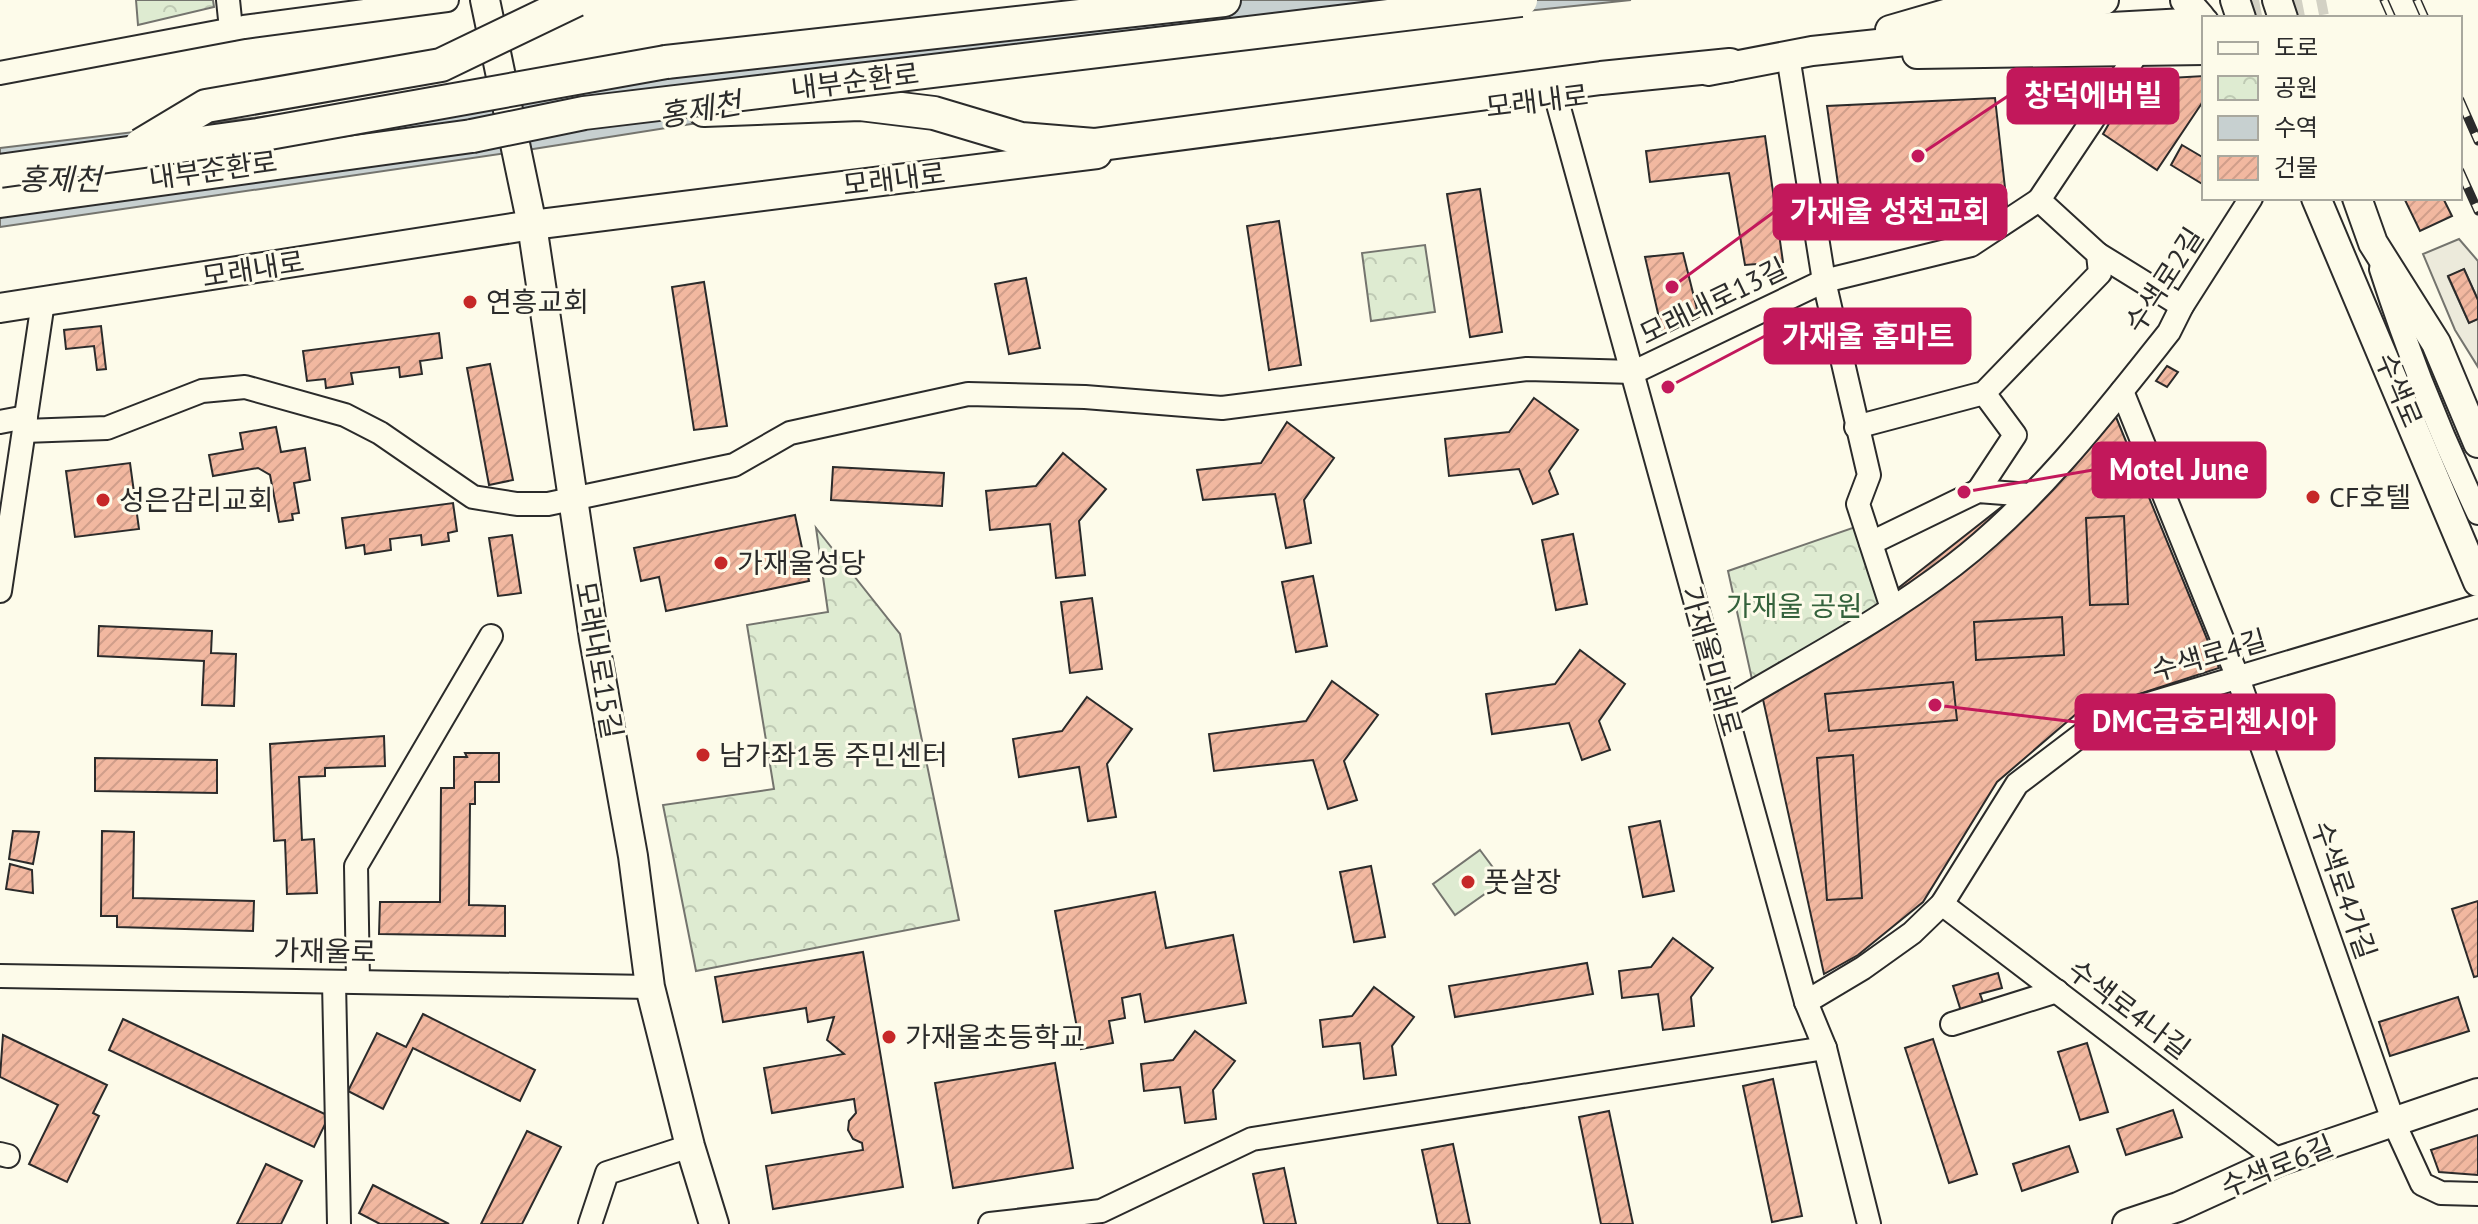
<svg xmlns="http://www.w3.org/2000/svg" width="2478" height="1224" font-family="'PT Sans','Noto Sans KR',sans-serif">
<style>
.green{fill:#deebd1;stroke:#74746e;stroke-width:2}
.park{fill:url(#park-crowns);stroke:#74746e;stroke-width:2}
.parking{fill:#eceadb;stroke:#74746e;stroke-width:2}
.water{fill:#c7d0d0;stroke:#74746e;stroke-width:2}
.building{fill:url(#building-hatch);stroke:#2b2b2b;stroke-width:2}
.lines{fill:none;stroke-linecap:round;stroke-linejoin:round}
.major-tunnel{stroke:#d3d1c4;stroke-width:28;stroke-dasharray:28 14;stroke-linecap:butt}
.minor-casing{stroke:#2b2b2b;stroke-width:26}
.major-casing{stroke:#2b2b2b;stroke-width:32}
.highway-casing{stroke:#2b2b2b;stroke-width:36}
.minor{stroke:#fdfbea;stroke-width:22}
.major{stroke:#fdfbea;stroke-width:28}
.highway{stroke:#fdfbea;stroke-width:32}
.rail-casing{stroke:#2b2b2b;stroke-width:9}
.rail{stroke:#fdfbea;stroke-width:6;stroke-dasharray:18;stroke-linecap:butt}
.highway-bridge-casing{stroke:#2b2b2b;stroke-width:36;stroke-linecap:butt}
.highway-bridge{stroke:#fdfbea;stroke-width:32}
.poi-dot{fill:#c62828;stroke:#fdfbea;stroke-width:3}
.labels{text-anchor:middle;stroke-width:6;stroke-linejoin:round;paint-order:stroke}
.street-label{font-size:28px;fill:#2b2b2b;stroke:#fdfbea}
.poi-label{font-size:28px;fill:#2b2b2b;stroke:#fdfbea;text-anchor:start}
.park-label{font-size:28px;fill:#34623c;stroke:#fdfbea}
.water-label{font-size:30px;font-style:italic;fill:#2b2b2b;stroke:#fdfbea}
.leader{fill:none;stroke:#c2185b;stroke-width:3}
.callout-dot{fill:#c2185b;stroke:#fdfbea;stroke-width:3}
.callout{fill:#c2185b;stroke:#c2185b;stroke-width:3}
.callout-label{font-size:30px;text-anchor:middle;font-weight:bold;fill:#fff}
</style>
<defs>
<pattern id="park-crowns" width="20" height="18" patternUnits="userSpaceOnUse" patternTransform="scale(2)"><rect width="20" height="18" fill="#deebd1"/><path d="M2 6a3 3 0 1 1 6 0M12 15a3 3 0 1 1 6 0" fill="none" stroke="#bfcab4"/></pattern>
<pattern id="building-hatch" width="6" height="6" patternUnits="userSpaceOnUse" patternTransform="scale(2)"><rect width="6" height="6" fill="#f2b8a0"/><path d="M-1 1l2-2M0 6l6-6M5 7l2-2" fill="none" stroke="#d09e8a"/></pattern>
</defs>
<rect width="100%" height="100%" fill="#fdfbea"/>
<path class="green" d="M1480,850L1503,881L1455,915L1433,884Z"/>
<g class="park">
<path d="M136,0H213L214,7L138,25Z"/>
<path d="M1425,245L1435,312L1371,321L1362,253Z"/>
<path d="M1864,524L1887,611L1755,693L1728,571Z"/>
<path d="M816,528L900,634L959,920L696,971L663,805L774,789L747,625L828,612Z"/>
</g>
<path class="parking" d="M2459,239L2478,261V300L2464,269L2448,277L2469,323L2478,319V367L2455,330L2423,254Z"/>
<path class="water" d="M1181,0H1631L1173,48L527,150L0,227V148L512,87Z"/>
<g class="building">
<path d="M2204,76V100L2157,170L2103,134L2134,80Z"/>
<path d="M1995,98L2007,206L1843,220L1827,106Z"/>
<path d="M1765,136L1783,262L1745,265L1729,173L1650,182L1646,151Z"/>
<path d="M2182,145L2204,158V185L2171,165Z"/>
<path d="M1480,189L1502,332L1470,337L1447,194Z"/>
<path d="M2404,198H2443L2452,216L2420,231Z"/>
<path d="M1279,221L1301,365L1269,370L1247,226Z"/>
<path d="M1683,253L1699,317L1663,335L1645,257Z"/>
<path d="M2464,269L2478,300V319L2469,323L2448,276Z"/>
<path d="M1026,278L1040,348L1009,354L995,284Z"/>
<path d="M704,282L727,426L694,430L672,287Z"/>
<path d="M101,326L106,369L97,370L94,346L66,349L64,330Z"/>
<path d="M439,333L442,358L420,361L422,374L400,377L399,367L351,373L353,384L326,388L325,379L307,381L303,351Z"/>
<path d="M490,364L513,480L489,485L467,368Z"/>
<path d="M2167,366L2178,372L2167,387L2156,381Z"/>
<path d="M1534,398L1578,430L1549,471L1558,494L1533,504L1519,469L1449,476L1445,439L1509,432Z"/>
<path d="M2116,417L2219,668L2075,715L1997,782L1923,902L1858,955L1824,974L1762,695Z"/>
<path d="M1287,422L1334,458L1304,500L1311,543L1286,548L1275,494L1203,500L1197,470L1261,463Z"/>
<path d="M276,427L281,452L305,448L310,480L294,483L299,513L292,514L293,520L279,522L270,475L258,468L213,476L209,455L243,449L240,433Z"/>
<path d="M1063,453L1106,489L1079,521L1085,575L1056,578L1050,524L990,530L986,491L1036,486Z"/>
<path d="M130,463L139,529L75,537L66,471Z"/>
<path d="M833,467L944,473L942,506L831,500Z"/>
<path d="M453,503L457,531L448,533L449,541L422,545L421,535L390,539L391,550L365,554L364,545L346,548L342,518Z"/>
<path d="M795,515L809,581L666,611L659,577L641,581L634,548Z"/>
<path d="M2124,516L2128,604L2090,605L2086,518Z"/>
<path d="M1573,534L1587,604L1556,610L1542,540Z"/>
<path d="M512,535L521,593L498,596L489,538Z"/>
<path d="M1313,576L1327,646L1296,652L1282,582Z"/>
<path d="M1092,598L1102,669L1070,673L1061,602Z"/>
<path d="M2062,617L2064,655L1976,660L1974,622Z"/>
<path d="M99,626L212,631L211,653L236,654L234,706L202,705L204,661L98,656Z"/>
<path d="M1580,650L1625,684L1599,721L1610,750L1582,760L1569,723L1492,734L1486,694L1555,684Z"/>
<path d="M1332,681L1378,715L1344,761L1357,800L1328,809L1313,760L1214,771L1209,734L1306,721Z"/>
<path d="M1953,682L1957,720L1829,731L1825,694Z"/>
<path d="M1087,697L1132,729L1107,764L1116,817L1088,821L1079,767L1019,777L1013,739L1062,731Z"/>
<path d="M384,736L385,766L325,768V776L299,777L302,840L314,839L317,893L287,894L285,840L274,841L270,744Z"/>
<path d="M465,753H499V782H475V804H470L469,905L505,906V936L379,934L380,902H440L441,788H454V757H467Z"/>
<path d="M1853,755L1862,898L1827,900L1817,758Z"/>
<path d="M95,758L217,760V793L95,791Z"/>
<path d="M1660,821L1674,891L1643,897L1629,827Z"/>
<path d="M13,831L39,832L33,864L9,859Z"/>
<path d="M102,831L134,832L133,898L254,901L253,931L117,927V916H101Z"/>
<path d="M10,864L32,870L33,893L6,889Z"/>
<path d="M1371,866L1385,937L1354,942L1340,872Z"/>
<path d="M1155,892L1166,948L1233,935L1246,1003L1145,1022L1140,994L1122,998L1125,1018L1109,1021L1113,1043L1081,1049L1055,911Z"/>
<path d="M2478,901V976L2474,977L2452,909Z"/>
<path d="M1673,938L1713,968L1691,997L1694,1026L1663,1030L1658,994L1622,998L1619,971L1651,967Z"/>
<path d="M863,952L903,1187L773,1209L766,1166L863,1150L862,1143L853,1139L848,1130L849,1121L856,1113L854,1099L772,1113L764,1068L844,1054L827,1040L834,1017L808,1022L806,1008L723,1022L715,977Z"/>
<path d="M1587,963L1593,994L1455,1017L1449,986Z"/>
<path d="M1998,973L2002,988L1980,994L1984,1005L1961,1011L1953,986Z"/>
<path d="M1374,987L1414,1017L1392,1046L1396,1075L1364,1079L1360,1043L1323,1047L1320,1020L1352,1016Z"/>
<path d="M2458,997L2469,1031L2390,1056L2379,1022Z"/>
<path d="M423,1014L535,1070L520,1101L413,1048L383,1109L348,1091L377,1033L406,1047Z"/>
<path d="M123,1019L329,1116L314,1147L109,1050Z"/>
<path d="M1195,1031L1235,1061L1213,1090L1216,1119L1185,1123L1180,1087L1144,1091L1141,1064L1173,1060Z"/>
<path d="M3,1035L107,1085L93,1113L99,1116L67,1182L29,1164L58,1105L0,1077Z"/>
<path d="M1933,1039L1977,1174L1949,1183L1905,1048Z"/>
<path d="M2087,1043L2108,1112L2080,1120L2058,1052Z"/>
<path d="M1055,1063L1073,1168L953,1188L935,1083Z"/>
<path d="M1773,1079L1802,1216L1772,1222L1743,1086Z"/>
<path d="M2173,1110L2182,1137L2126,1155L2117,1129Z"/>
<path d="M1609,1111L1633,1224H1601L1579,1117Z"/>
<path d="M527,1131L561,1147L522,1224H481Z"/>
<path d="M2478,1135V1175L2439,1172L2431,1150Z"/>
<path d="M1453,1144L1470,1224H1438L1422,1150Z"/>
<path d="M2069,1146L2078,1172L2022,1191L2013,1164Z"/>
<path d="M266,1164L302,1181L281,1224H237Z"/>
<path d="M1284,1168L1296,1224H1264L1253,1174Z"/>
<path d="M373,1185L449,1224H380L359,1213Z"/>
</g>
<g class="lines">
<path class="major-tunnel" d="M2234,18L2326,0"/>
<defs>
<g id="minor">
<path d="M228,0L231,29"/>
<path d="M1788,56L1824,281L1869,475L1858,504L1892,608"/>
<path d="M0,73L244,27L447,0"/>
<path d="M1556,97L1806,1002L1825,1048L1869,1224"/>
<path d="M2039,200L2138,52"/>
<path d="M2098,254L2182,306"/>
<path d="M2381,269C2408,353 2440,433 2478,513"/>
<path d="M2122,391L2238,678L2394,1123L2422,1184L2441,1193L2478,1194"/>
<path d="M0,422L26,417"/>
<path d="M24,431L107,428L202,391L245,387L345,415L380,433L473,497L517,504H548L734,465L790,433L968,394L1085,397L1222,408L1527,369L1634,372L1824,281L1971,245L2039,200L2098,254L2100,273L1984,393L1856,427"/>
<path d="M1978,491L2015,435L1984,393"/>
<path d="M1871,543L1978,491L2030,495"/>
<path d="M0,591L43,302"/>
<path d="M1725,708C1802,662 1883,620 1954,565C2037,501 2104,414 2169,332L2182,306L2251,198"/>
<path d="M1942,904L2279,1161"/>
<path d="M0,976L650,987"/>
<path d="M334,982L339,1224"/>
<path d="M358,982L356,866L491,636"/>
<path d="M1806,1002L1863,968L1912,933L1942,904L2017,784L2105,717L2478,606"/>
<path d="M1952,1024L2057,991"/>
<path d="M0,1154L8,1156"/>
<path d="M590,1224L607,1173L690,1146"/>
<path d="M990,1224L1101,1211L1252,1139L1825,1048"/>
</g>
<g id="major">
<path d="M485,0L532,225L594,639L633,856L650,987L690,1146L714,1224"/>
<path d="M2185,0L2200,17L2198,38"/>
<path d="M2235,0L2241,18"/>
<path d="M2277,0L2283,18"/>
<path d="M1890,30L1959,10L2104,0"/>
<path d="M1917,54L2204,50"/>
<path d="M1708,71L1812,51L1962,35L2204,22"/>
<path d="M2316,198L2478,582"/>
<path d="M2357,198L2373,243L2436,343L2478,443"/>
<path d="M0,308L532,225L1097,154"/>
<path d="M2127,1224L2178,1207L2279,1161L2478,1093"/>
</g>
<g id="highway">
<path d="M666,62L1224,0"/>
<path d="M704,110L860,104L934,113L1021,139L1094,145L1601,78L1730,65"/>
<path d="M0,201L472,136"/>
</g>
</defs>
<use href="#minor" class="minor-casing"/>
<use href="#major" class="major-casing"/>
<use href="#highway" class="highway-casing"/>
<use href="#minor" class="minor"/>
<use href="#major" class="major"/>
<use href="#highway" class="highway"/>
<defs>
<g id="rail">
<path d="M2384,0L2392,18"/>
<path d="M2417,0L2425,18"/>
<path d="M2460,100L2478,141"/>
<path d="M2460,171L2478,211"/>
</g>
</defs>
<use href="#rail" class="rail-casing"/>
<use href="#rail" class="rail"/>
<defs>
<g id="highway-bridge">
<path d="M472,136L584,113L1521,0"/>
<path d="M141,145L206,106L441,65L576,0"/>
<path d="M0,171L258,135L666,62"/>
</g>
</defs>
<use href="#highway-bridge" class="highway-bridge-casing"/>
<use href="#highway-bridge" class="highway-bridge"/>
</g>
<g class="poi-dot">
<circle cx="470" cy="302" r="8"/>
<circle cx="2313" cy="497" r="8"/>
<circle cx="103" cy="500" r="8"/>
<circle cx="721" cy="563" r="8"/>
<circle cx="703" cy="755" r="8"/>
<circle cx="1468" cy="882" r="8"/>
<circle cx="889" cy="1037" r="8"/>
</g>
<g class="labels">
<g class="street-label">
<text transform="translate(855 81) rotate(-7)" y="10">내부순환로</text>
<text transform="translate(1537 101) rotate(-7)" y="10">모래내로</text>
<text transform="translate(213 170) rotate(-8)" y="10">내부순환로</text>
<text transform="translate(894 179) rotate(-7)" y="10">모래내로</text>
<text transform="translate(253 269) rotate(-9)" y="10">모래내로</text>
<text transform="translate(2164 280) rotate(-57)" y="10">수색로2길</text>
<text transform="translate(1713 301) rotate(-26)" y="10">모래내로13길</text>
<text transform="translate(2399 390) rotate(67)" y="10">수색로</text>
<text transform="translate(2209 655) rotate(-16)" y="10">수색로4길</text>
<text transform="translate(599 660) rotate(80)" y="10">모래내로15길</text>
<text transform="translate(1712 661) rotate(74)" y="10">가재울미래로</text>
<text transform="translate(2344 890) rotate(71)" y="10">수색로4가길</text>
<text transform="translate(325 951) rotate(1)" y="10">가재울로</text>
<text transform="translate(2129 1009) rotate(37)" y="10">수색로4나길</text>
<text transform="translate(2277 1166) rotate(-22)" y="10">수색로6길</text>
</g>
<g class="poi-label">
<text x="486" y="312">연흥교회</text>
<text x="2329" y="507">CF호텔</text>
<text x="119" y="510">성은감리교회</text>
<text x="737" y="573">가재울성당</text>
<text x="719" y="765">남가좌1동 주민센터</text>
<text x="1484" y="892">풋살장</text>
<text x="905" y="1047">가재울초등학교</text>
</g>
<g class="park-label">
<text x="1794" y="616">가재울 공원</text>
</g>
<g class="water-label">
<text transform="translate(700 110) rotate(-10)" y="10">홍제천</text>
<text x="60" y="190">홍제천</text>
</g>
</g>
<path class="leader" d="M1918 156L2008 96M1672 287L1774 212M1668 387L1765 336M1964 492L2093 470M1935 705L2076 722"/>
<g class="callout-dot">
<circle cx="1918" cy="156" r="8"/>
<circle cx="1672" cy="287" r="8"/>
<circle cx="1668" cy="387" r="8"/>
<circle cx="1964" cy="492" r="8"/>
<circle cx="1935" cy="705" r="8"/>
</g>
<g class="callout">
<rect x="2008" y="69" width="170" height="54" rx="8"/>
<rect x="1774" y="185" width="232" height="54" rx="8"/>
<rect x="1765" y="309" width="205" height="54" rx="8"/>
<rect x="2093" y="443" width="172" height="54" rx="8"/>
<rect x="2076" y="695" width="258" height="54" rx="8"/>
</g>
<g class="callout-label">
<text x="2093" y="106">창덕에버빌</text>
<text x="1890" y="222">가재울 성천교회</text>
<text x="1868" y="347">가재울 홈마트</text>
<text x="2179" y="480">Motel June</text>
<text x="2205" y="732">DMC금호리첸시아</text>
</g>
<rect x="2202" y="16" width="260" height="184" fill="#fdfbea" stroke="#a9a89e" stroke-width="2"/>
<rect x="2218" y="42" width="40" height="12" fill="#fdfbea" stroke="#a9a89e" stroke-width="2"/>
<text x="2274" y="56" font-size="24" fill="#2b2b2b">도로</text>
<rect x="2218" y="76" width="40" height="24" fill="url(#park-crowns)" stroke="#a9a89e" stroke-width="2"/>
<text x="2274" y="96" font-size="24" fill="#2b2b2b">공원</text>
<rect x="2218" y="116" width="40" height="24" fill="#c7d0d0" stroke="#a9a89e" stroke-width="2"/>
<text x="2274" y="136" font-size="24" fill="#2b2b2b">수역</text>
<rect x="2218" y="156" width="40" height="24" fill="url(#building-hatch)" stroke="#a9a89e" stroke-width="2"/>
<text x="2274" y="176" font-size="24" fill="#2b2b2b">건물</text>
</svg>
